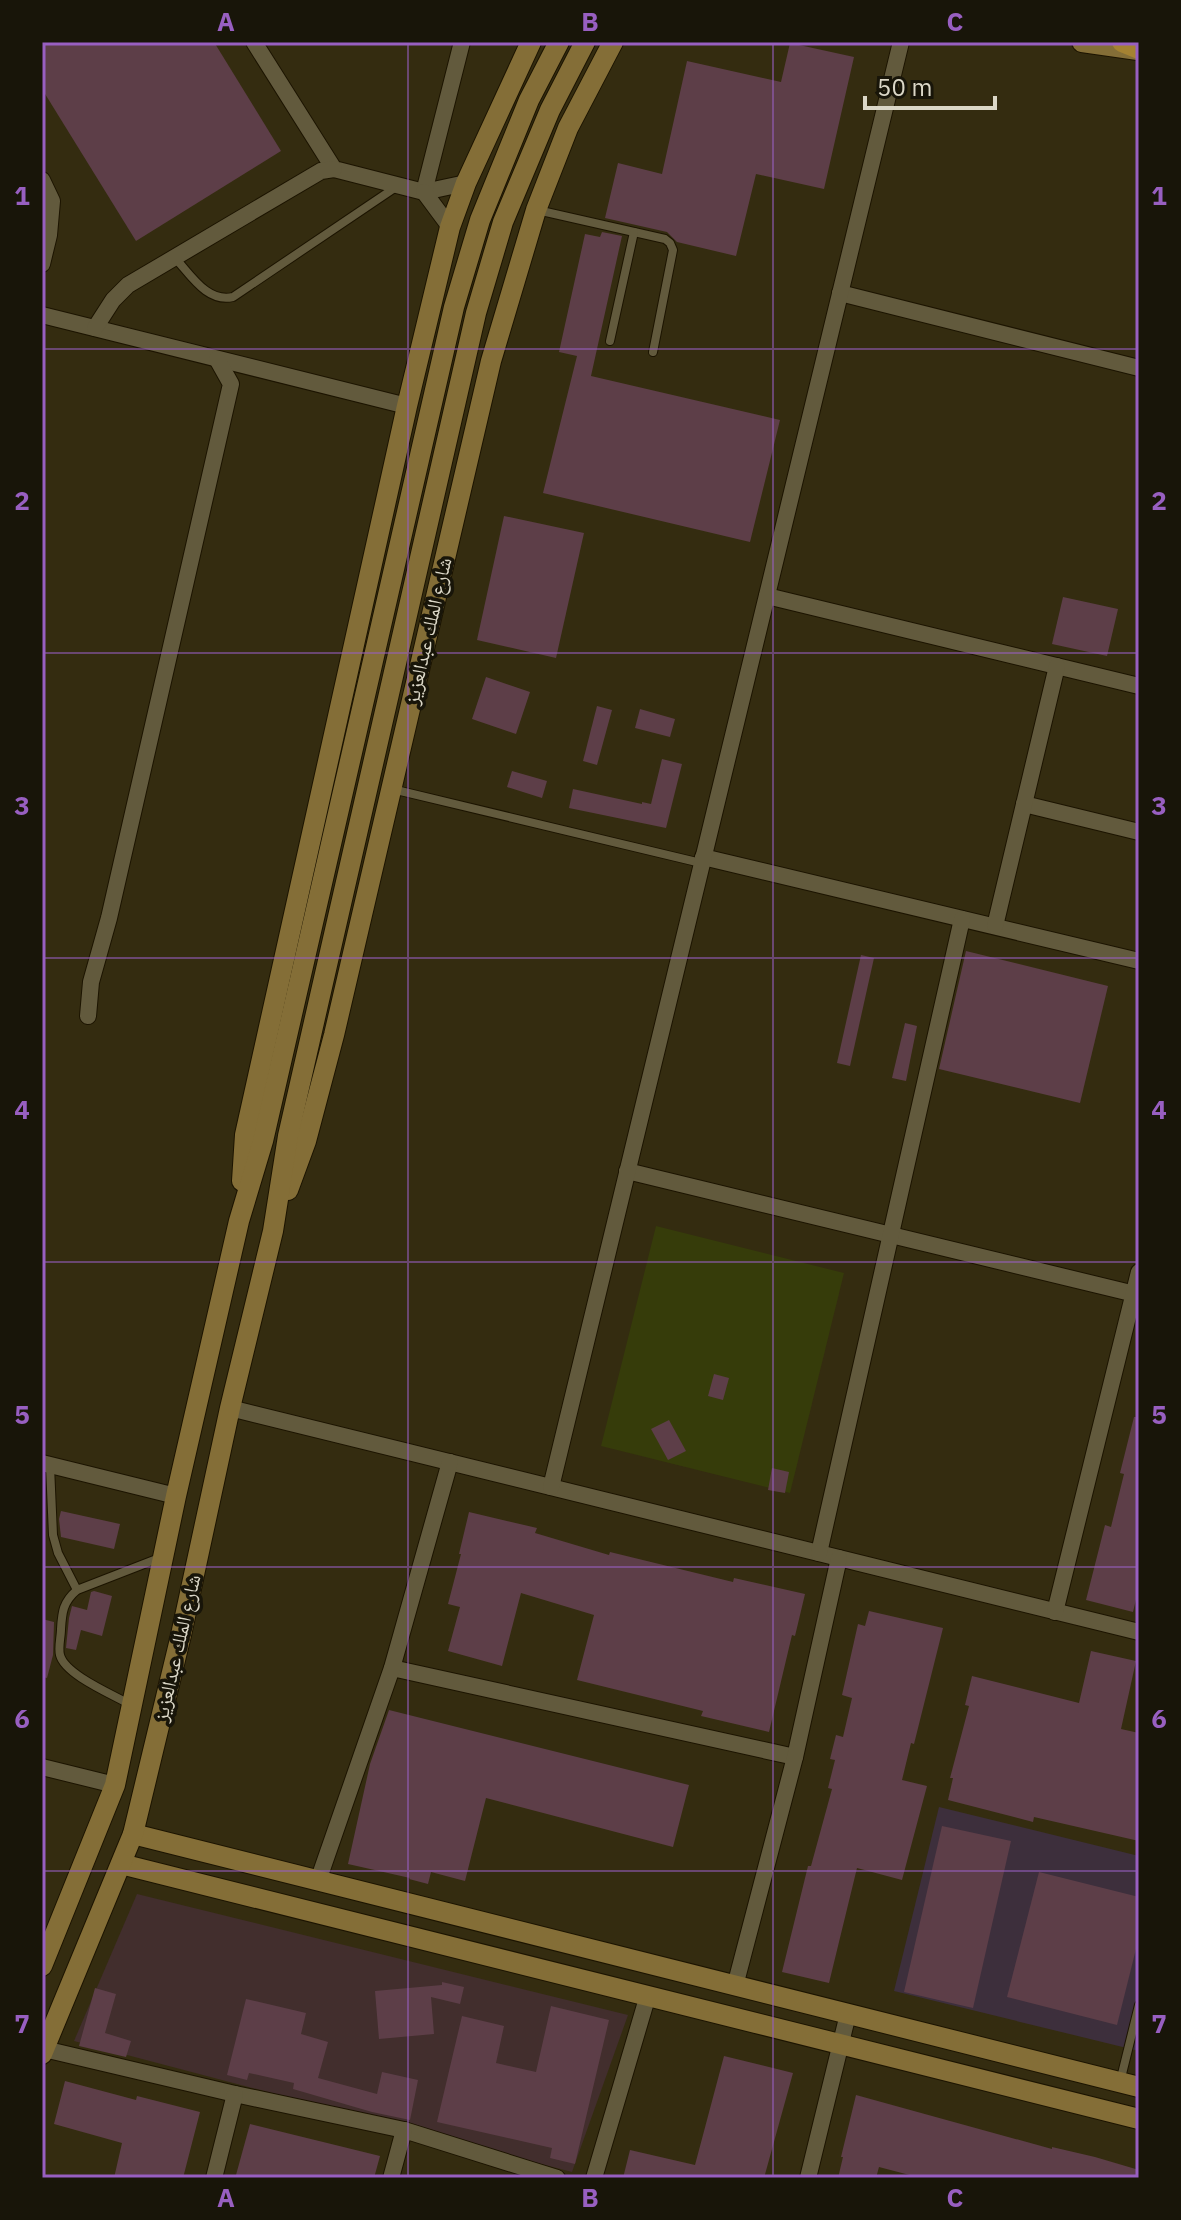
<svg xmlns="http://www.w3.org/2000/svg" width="1181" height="2220" font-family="'IBM Plex Sans','Noto Naskh Arabic',sans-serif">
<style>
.commercial{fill:#422e2d}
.education{fill:#3d2f3c}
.green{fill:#363c0a}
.building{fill:#5d3e48}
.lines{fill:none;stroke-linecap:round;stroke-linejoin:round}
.lane-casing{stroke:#1c1400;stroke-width:10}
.street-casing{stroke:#1c1400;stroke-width:18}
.secondary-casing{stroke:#1c1400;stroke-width:22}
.primary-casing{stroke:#1c1400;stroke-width:22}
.lane{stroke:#625a3d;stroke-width:8}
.street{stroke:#625a3d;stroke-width:16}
.secondary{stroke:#846e37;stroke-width:20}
.primary{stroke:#a58232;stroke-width:20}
.grid{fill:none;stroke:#985fc1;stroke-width:2;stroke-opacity:0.55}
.labels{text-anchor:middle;stroke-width:7;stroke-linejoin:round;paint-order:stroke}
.street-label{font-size:20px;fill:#dbd7c7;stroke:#181509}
.neatline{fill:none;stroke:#985fc1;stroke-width:3}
.grid-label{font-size:26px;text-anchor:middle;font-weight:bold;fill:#985fc1}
</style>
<rect width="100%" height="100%" fill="#342c10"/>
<path class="commercial" d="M137,1894L628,2015L572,2172L74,2041Z"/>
<path class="education" d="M939,1807L1139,1856V2051L894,1991Z"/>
<path class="green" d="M656,1226L844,1273L790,1493L601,1446Z"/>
<g class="building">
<path d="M42,42H214L281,151L136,241L42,89Z"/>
<path d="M790,43L854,57L824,189L756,174L736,256L677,242L667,232L605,218L618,163L662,174L687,61L781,82Z"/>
<path d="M602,232L622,236L591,376L780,420L750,542L543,493L577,356L559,352L585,234L600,237Z"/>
<path d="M504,516L584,533L556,658L477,640Z"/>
<path d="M1063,597L1118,609L1107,656L1052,644Z"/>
<path d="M486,677L530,692L516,734L472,719Z"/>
<path d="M597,706L612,710L597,765L583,761Z"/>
<path d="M640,709L675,719L670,737L635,728Z"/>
<path d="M662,759L682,764L666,828L569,808L573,789L642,804V802L651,804Z"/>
<path d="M512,771L547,781L542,798L507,787Z"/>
<path d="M966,951L1108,986L1080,1103L939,1069Z"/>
<path d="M861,955L874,958L850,1066L837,1063Z"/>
<path d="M905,1023L917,1026L906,1081L892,1078Z"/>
<path d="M714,1374L729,1378L723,1400L708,1396Z"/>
<path d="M1134,1417H1139V1587L1133,1612L1086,1600L1105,1525L1111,1527L1124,1474L1120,1473Z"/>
<path d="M669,1420L686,1451L668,1460L651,1429Z"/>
<path d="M772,1468L789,1472L785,1493L768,1490Z"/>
<path d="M61,1511L120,1524L114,1549L61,1537L59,1519Z"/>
<path d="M469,1512L537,1528L535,1533L609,1555L610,1552L733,1582L734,1578L805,1594L795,1636L792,1635L769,1732L701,1716L703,1711L577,1680L594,1615L521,1593L502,1666L448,1651L460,1607L448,1604L461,1554H459Z"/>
<path d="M94,1591L112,1596L102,1636L81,1630L76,1650L66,1648L69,1618L72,1606L87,1610L91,1592Z"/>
<path d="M869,1611L943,1628L914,1744L911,1743L902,1780L927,1786L902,1880L857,1868L829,1983L782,1972L808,1866H811L832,1789L828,1788L835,1760L830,1759L836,1735L843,1737L852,1698L842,1695L858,1624L865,1626Z"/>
<path d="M42,1619L54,1622L53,1655L47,1678L42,1677Z"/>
<path d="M1091,1651L1136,1661L1121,1729L1139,1733V1841L1034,1817L1033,1822L948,1800L953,1778H950L969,1706L965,1705L972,1676L1079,1703Z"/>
<path d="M389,1710L689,1785L673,1847L486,1798L465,1881L431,1872L428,1884L409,1879L410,1878L348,1864L370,1764Z"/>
<path d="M942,1826L1011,1841L973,2008L904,1992Z"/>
<path d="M1039,1872L1139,1897V1937L1117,2025L1007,1997Z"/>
<path d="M442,1982L464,1987L460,2004L431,1997L434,2034L379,2039L375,1991L442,1985Z"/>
<path d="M95,1988L116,1994L105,2033L131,2041L126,2057L79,2046Z"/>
<path d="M246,1999L306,2013L301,2034L328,2042L318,2078L377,2094L382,2072L418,2080L410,2120L372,2112L293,2089L294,2083L249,2073L247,2080L227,2075Z"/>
<path d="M551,2006L609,2020L575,2164L550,2158L552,2148L437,2122L462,2016L504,2026L496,2063L536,2072Z"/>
<path d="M724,2056L793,2073L764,2178H623L630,2150L695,2165Z"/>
<path d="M65,2081L136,2100L137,2096L200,2112L183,2178H114L122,2143L54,2124Z"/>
<path d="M856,2095L1052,2149V2147L1095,2157L1139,2170V2178H921L879,2167L876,2178H838L843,2157H841Z"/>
<path d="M250,2124L380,2156L374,2178H249L236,2175Z"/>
</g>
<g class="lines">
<defs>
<g id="lane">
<path d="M537,210L665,239L670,243L673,250L653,352"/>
<path d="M175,258C191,275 207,303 233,297L396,187"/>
<path d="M610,341L634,232"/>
<path d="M392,789L701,863"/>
<path d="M50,1466L53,1535L58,1553L77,1590"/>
<path d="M131,1705C114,1695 65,1675 60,1655C58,1647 61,1637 61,1629C62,1612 63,1602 77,1590L162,1557"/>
<path d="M1120,2082L1139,2005"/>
</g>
<g id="street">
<path d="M254,42L334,169L424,192L466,183"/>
<path d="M42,180L52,201L49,235L42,264"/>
<path d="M424,192L462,42"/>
<path d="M424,192L450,227"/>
<path d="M840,293L1139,368"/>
<path d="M42,315L407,406"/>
<path d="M95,328L113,300L128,285L321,171L334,169"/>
<path d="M767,596L1139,686"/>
<path d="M1024,804L1139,832"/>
<path d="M703,857L1139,961"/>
<path d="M995,926L1057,666"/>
<path d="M88,1016L91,982L109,918L231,384L217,359"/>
<path d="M627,1171L1139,1295"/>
<path d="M230,1408L1139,1632"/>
<path d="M42,1463L176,1496"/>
<path d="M551,1487L901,42"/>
<path d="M819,1553L962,919"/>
<path d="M1055,1612L1139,1272"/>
<path d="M392,1668L795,1757"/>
<path d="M42,1767L115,1785"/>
<path d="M318,1881L392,1668L450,1462"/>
<path d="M735,1986L795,1757L839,1558"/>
<path d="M44,2049L235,2094L404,2130L557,2178"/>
<path d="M214,2178L235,2094"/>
<path d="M391,2178L404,2130"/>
<path d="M594,2178L648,1995"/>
<path d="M808,2178L848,2014"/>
</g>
<g id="secondary">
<path d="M1082,42L1138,50"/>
<path d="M242,1181L245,1135L407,406L450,227L466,183L531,42"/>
<path d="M288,1190L306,1141L334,1035L491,361L536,210L568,128L613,42"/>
<path d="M133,1834L1139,2087"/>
<path d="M121,1864L1139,2119"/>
<path d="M42,1966L115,1785L176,1496L239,1221L263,1141L454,307L480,220L529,100L559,42"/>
<path d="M42,2054L133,1834L181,1635L230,1408L273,1231L288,1136L476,313L503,222L550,110L585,42"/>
</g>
<path id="primary" d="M1122,42L1139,49"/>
</defs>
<use href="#lane" class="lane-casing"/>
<use href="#street" class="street-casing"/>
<use href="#secondary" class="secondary-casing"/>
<use href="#primary" class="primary-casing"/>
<use href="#lane" class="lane"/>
<use href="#street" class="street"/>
<use href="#secondary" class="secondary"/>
<use href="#primary" class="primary"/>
</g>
<path class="grid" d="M408,42V2178M773,42V2178M42,349H1139M42,653H1139M42,958H1139M42,1262H1139M42,1567H1139M42,1871H1139"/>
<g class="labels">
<g class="street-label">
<text transform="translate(428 631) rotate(-77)" y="7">شارع الملك عبدالعزيز</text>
<text transform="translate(177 1648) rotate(-77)" y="7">شارع الملك عبدالعزيز</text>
</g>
</g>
<rect width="1181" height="2220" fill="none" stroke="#181509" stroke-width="88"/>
<path d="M865 96v12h130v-12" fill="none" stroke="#dbd7c7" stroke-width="4"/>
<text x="877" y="96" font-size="24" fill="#dbd7c7" stroke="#181509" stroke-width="6" paint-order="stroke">50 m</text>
<rect x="44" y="44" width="1093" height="2132" class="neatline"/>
<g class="grid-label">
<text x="226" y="31">A</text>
<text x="590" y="31">B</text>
<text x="955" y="31">C</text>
<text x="22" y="205">1</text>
<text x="1159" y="205">1</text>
<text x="22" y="510">2</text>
<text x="1159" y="510">2</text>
<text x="22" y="815">3</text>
<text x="1159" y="815">3</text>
<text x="22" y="1119">4</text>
<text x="1159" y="1119">4</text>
<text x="22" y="1424">5</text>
<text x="1159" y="1424">5</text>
<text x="22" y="1728">6</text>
<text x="1159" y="1728">6</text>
<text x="22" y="2033">7</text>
<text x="1159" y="2033">7</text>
<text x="226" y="2207">A</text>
<text x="590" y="2207">B</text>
<text x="955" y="2207">C</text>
</g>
</svg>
